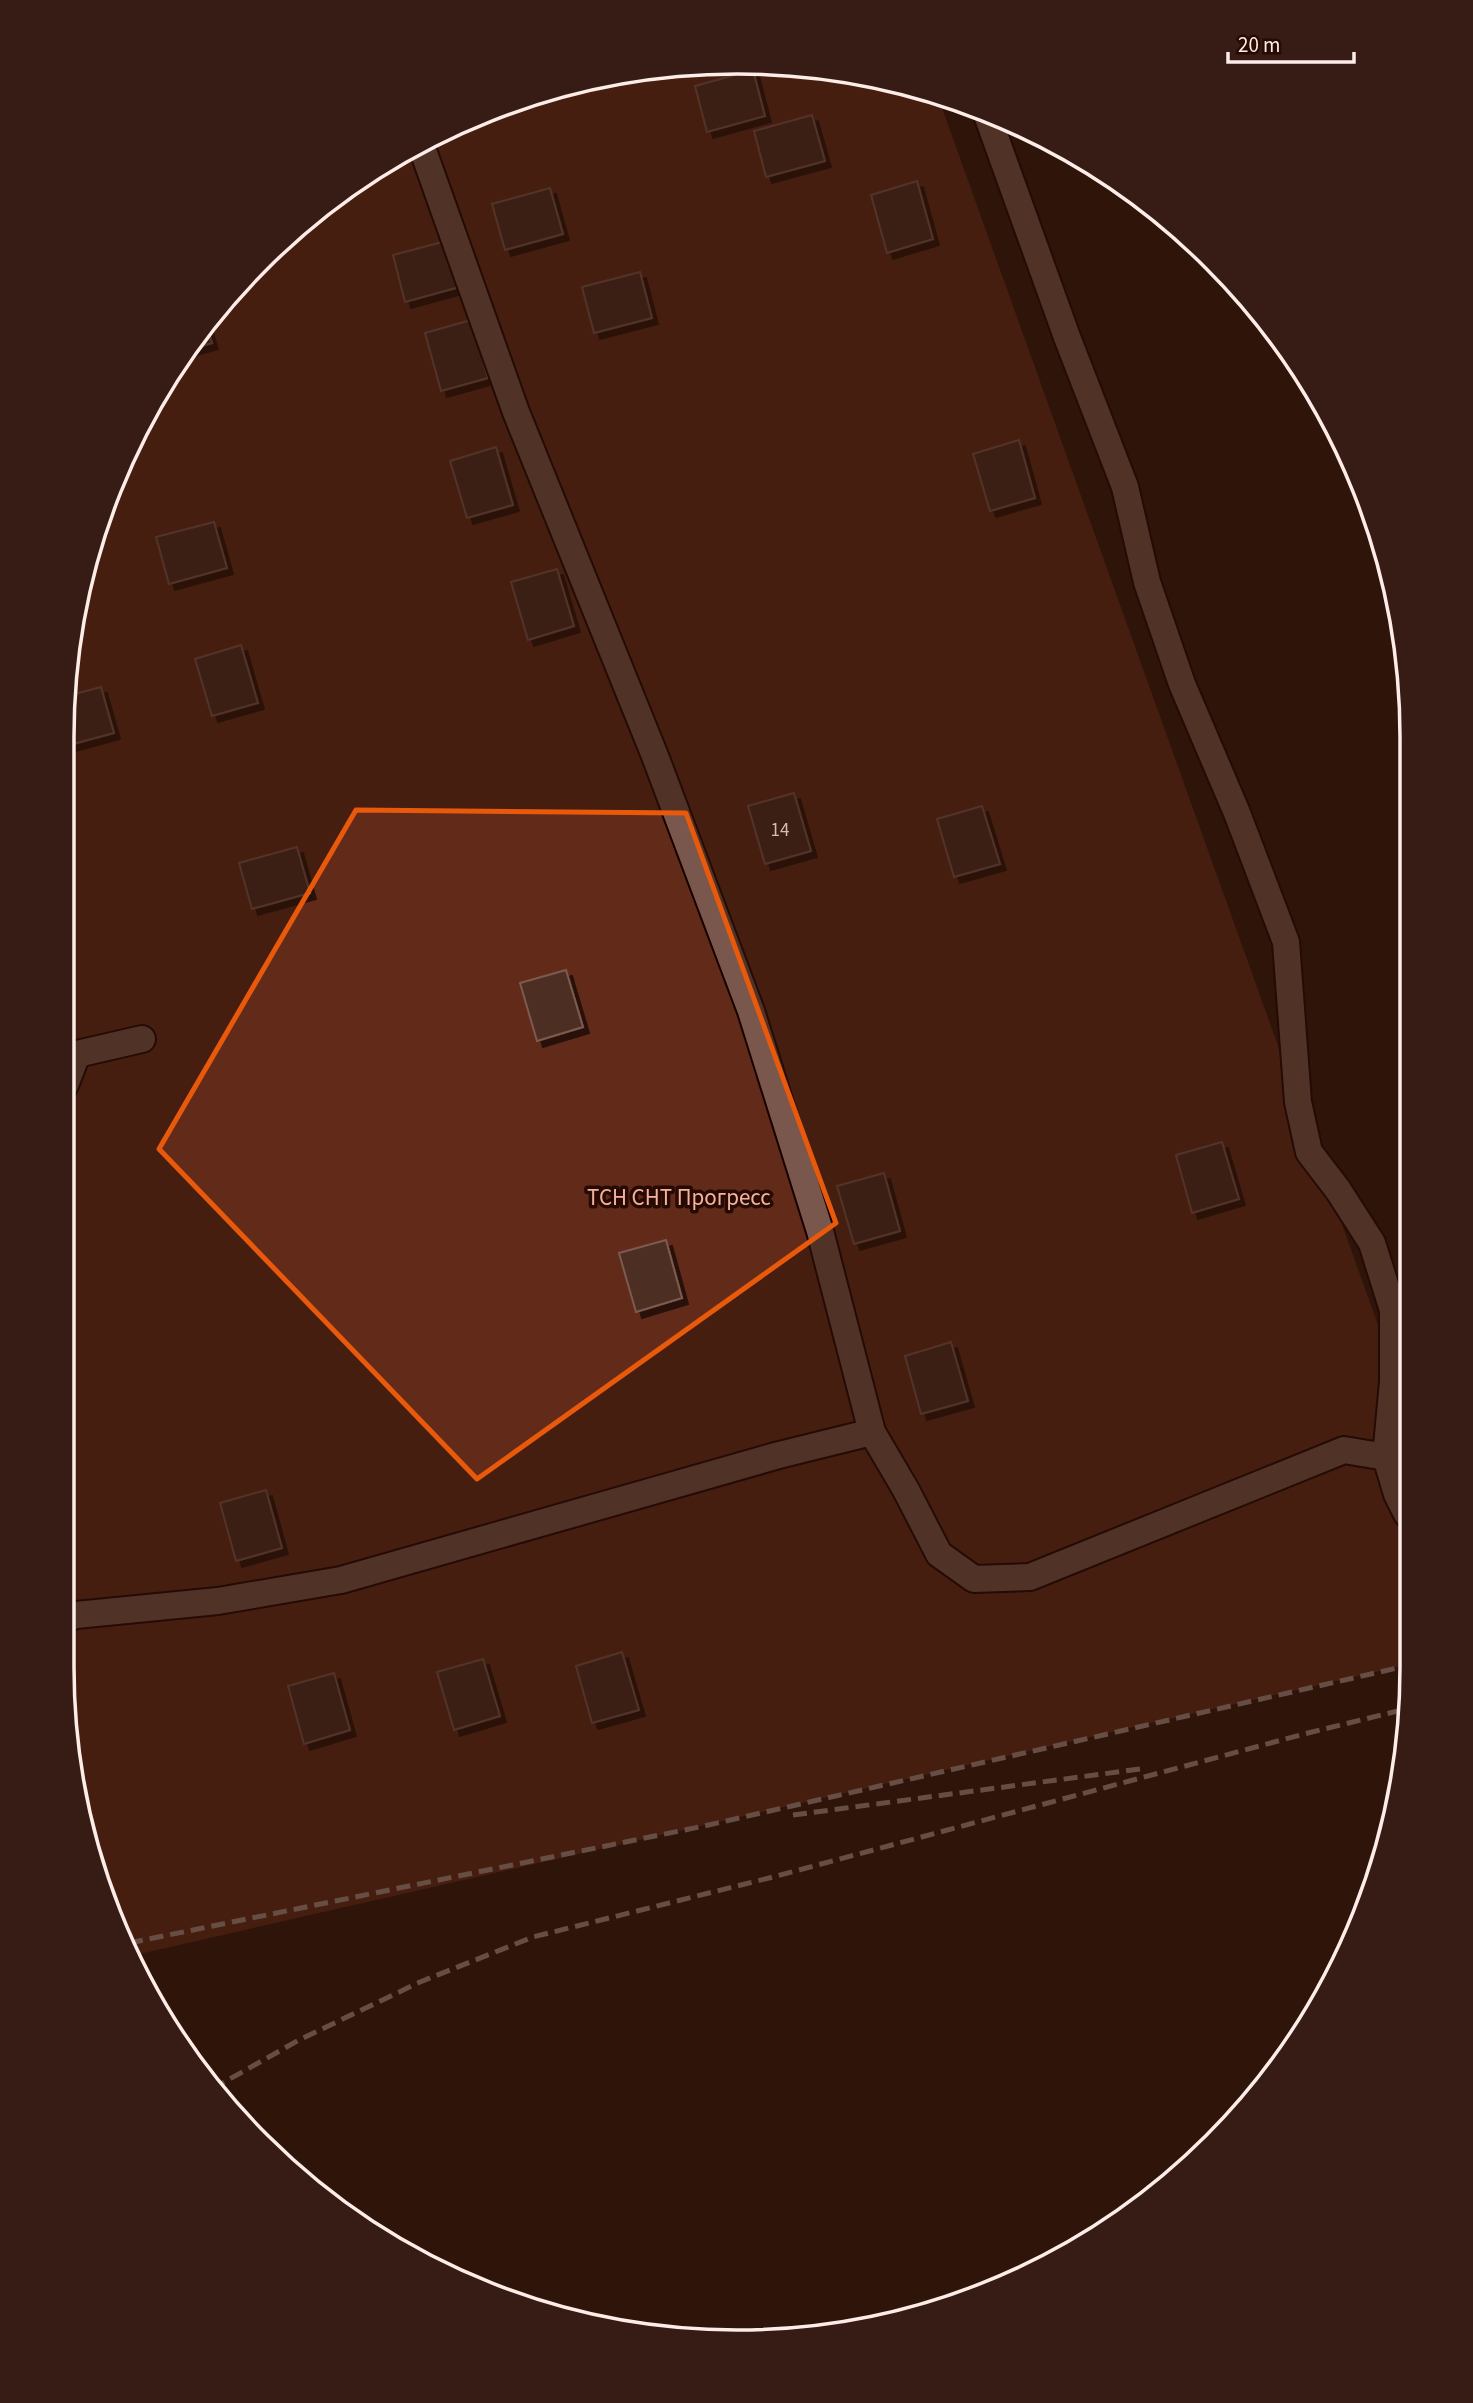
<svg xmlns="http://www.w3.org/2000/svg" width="1473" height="2403" font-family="'Source Sans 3',sans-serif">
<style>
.green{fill:#622b19}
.building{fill:#4e2e24;stroke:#7d5a4f;stroke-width:2;filter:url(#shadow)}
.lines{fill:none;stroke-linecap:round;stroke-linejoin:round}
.lane-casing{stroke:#170100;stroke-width:30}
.lane{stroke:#7a574c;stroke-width:26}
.rail{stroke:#ab958e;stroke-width:5;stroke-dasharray:14 7;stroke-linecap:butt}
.marked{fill:none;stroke:#e8590c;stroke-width:5;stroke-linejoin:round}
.labels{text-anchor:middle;stroke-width:7;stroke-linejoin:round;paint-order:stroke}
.number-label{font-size:19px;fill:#d1bcb6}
.park-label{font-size:23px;fill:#f6b29b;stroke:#260a03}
.rim{fill:none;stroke:#fdece7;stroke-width:3.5}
</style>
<defs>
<filter id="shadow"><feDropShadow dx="6" dy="6" stdDeviation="0" flood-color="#0009"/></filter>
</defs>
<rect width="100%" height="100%" fill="#30140a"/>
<path class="green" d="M780,63L911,84L937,94L1407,1406L1406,1665L135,1955L97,1883L61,1666L67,649L113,478L201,326L291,229L399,152L519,97L648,67Z"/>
<g class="building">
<path d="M753,70L765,116L707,132L695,86Z"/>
<path d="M812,115L825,161L766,177L754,131Z"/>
<path d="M917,181L933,239L887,253L871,195Z"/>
<path d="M550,188L563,234L505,250L492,204Z"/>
<path d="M450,240L463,286L405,302L393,255Z"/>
<path d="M640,272L652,318L594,333L582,287Z"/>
<path d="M471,320L488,378L441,391L425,333Z"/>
<path d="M205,321L212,343L187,350L201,326Z"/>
<path d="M1019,440L1035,498L990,511L973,454Z"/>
<path d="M496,447L513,505L467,518L450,461Z"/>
<path d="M214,522L227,568L169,584L156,537Z"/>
<path d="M557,569L574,626L528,640L511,582Z"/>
<path d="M241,645L258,703L212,716L195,659Z"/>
<path d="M101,687L114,733L66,746L67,696Z"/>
<path d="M794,793L811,851L765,864L748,806Z"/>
<path d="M982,806L1000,864L954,877L937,819Z"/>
<path d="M297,847L310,893L252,909L239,863Z"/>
<path d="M566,970L583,1027L537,1041L520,983Z"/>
<path d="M1222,1142L1239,1199L1192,1213L1176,1155Z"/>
<path d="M884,1173L900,1231L854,1244L837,1186Z"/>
<path d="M666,1240L682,1298L636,1312L619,1253Z"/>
<path d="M951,1342L968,1401L921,1414L905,1356Z"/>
<path d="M266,1490L282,1548L236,1561L220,1503Z"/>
<path d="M622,1652L639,1710L592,1723L576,1666Z"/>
<path d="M483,1659L500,1716L454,1730L437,1672Z"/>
<path d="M334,1673L350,1730L304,1744L288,1686Z"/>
</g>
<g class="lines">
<defs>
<g id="lane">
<path d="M986,112L1067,337L1125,487L1147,582L1182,684L1237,813L1286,942L1298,1102L1309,1152L1338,1190L1372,1243L1393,1310V1382L1386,1457"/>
<path d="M420,142L516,412L655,756L751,1011L820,1231L872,1432"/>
<path d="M65,1085L77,1054L142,1039"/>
<path d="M62,1620L76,1615L218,1601L341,1580L779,1455L872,1432L906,1490L939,1554L974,1579L1030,1577L1344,1450L1386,1457L1397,1494L1407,1514"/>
</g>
</defs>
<use href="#lane" class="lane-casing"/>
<use href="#lane" class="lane"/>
<g class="rail">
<path d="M793,1815L1140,1769"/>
<path d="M129,1943L704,1826L1406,1666"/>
<path d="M212,2089L299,2040L420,1982L533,1937L773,1877L1304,1734L1406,1709"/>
</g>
</g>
<path d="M0 0H1473V2403H0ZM356,810L686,813L836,1223L477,1479L159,1149Z" fill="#30140a" fill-opacity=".55" fill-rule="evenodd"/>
<path class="marked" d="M356,810L686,813L836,1223L477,1479L159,1149Z"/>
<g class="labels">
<g class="number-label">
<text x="780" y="836">14</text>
</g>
<g class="park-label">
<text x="679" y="1205">ТСН СНТ Прогресс</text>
</g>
</g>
<path d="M0 0H1473V2403H0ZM737 74H737A663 663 0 0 1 1400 737V1667A663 663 0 0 1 737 2330H737A663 663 0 0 1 74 1667V737A663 663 0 0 1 737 74Z" fill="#371c15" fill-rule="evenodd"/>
<path class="rim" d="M737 74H737A663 663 0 0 1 1400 737V1667A663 663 0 0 1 737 2330H737A663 663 0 0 1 74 1667V737A663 663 0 0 1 737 74Z"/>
<path d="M1228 52v10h126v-10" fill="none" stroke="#fdece7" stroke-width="3.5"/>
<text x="1238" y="52" font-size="21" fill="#fdece7" stroke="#260a03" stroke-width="5" paint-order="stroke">20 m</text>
</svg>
